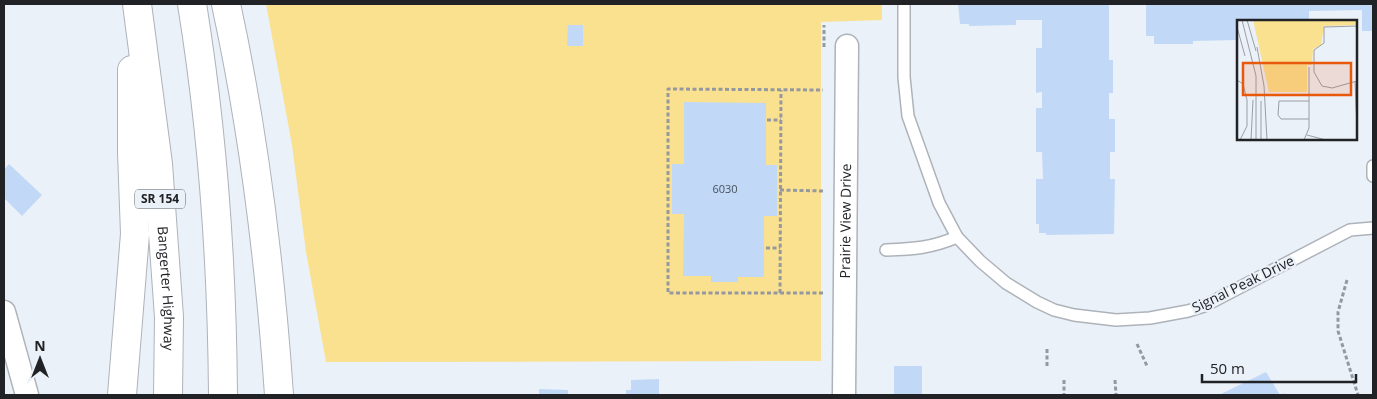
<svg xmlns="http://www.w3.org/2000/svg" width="1377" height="399" font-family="'Open Sans',sans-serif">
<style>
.green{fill:#fae18f}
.building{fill:#c1d9f7}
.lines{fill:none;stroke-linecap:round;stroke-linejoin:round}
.lane-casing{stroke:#aeb3ba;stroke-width:14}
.street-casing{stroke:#aeb3ba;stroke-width:25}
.highway-casing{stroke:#aeb3ba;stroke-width:30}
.path{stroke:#95999f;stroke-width:3;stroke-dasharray:4 2.5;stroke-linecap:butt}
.lane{stroke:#fff;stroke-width:11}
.street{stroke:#fff;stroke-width:22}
.highway{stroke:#fff;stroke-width:28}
.labels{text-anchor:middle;stroke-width:4.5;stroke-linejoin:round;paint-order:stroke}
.number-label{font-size:11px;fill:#48505a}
.shield{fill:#ebf1f8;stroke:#5d6064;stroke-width:1}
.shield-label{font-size:12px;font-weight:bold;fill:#202225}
.street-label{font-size:14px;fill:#202225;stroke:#ebf1f8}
.inset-road{fill:none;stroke:#9a9ea4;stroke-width:1}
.view{fill:#e8590c;fill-opacity:0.15;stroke:#e8590c;stroke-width:2.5}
.inset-edge{fill:none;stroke:#202225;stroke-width:2.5}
</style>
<rect width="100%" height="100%" fill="#ebf1f8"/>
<path class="green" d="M266,4H882V20L821,22V361L326,362L306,252L292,145Z"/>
<g class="building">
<path d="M958,4H1109V60H1113V93H1109V119H1115V152H1110V179H1115L1114,234L1046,235V233H1039V224H1036V179H1043L1042,152H1036V108H1042V92L1036,93V48H1042V20H1016V25L969,26V24H960Z"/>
<path d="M1146,4H1373V31H1362V10L1309,11V21H1238V40L1193,41V44H1154V36H1146Z"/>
<path d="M568,25H583V46H567Z"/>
<path d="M684,102L766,103V165H777V216H764V277H738V282H711V276H683L684,214H672V164H684Z"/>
<path d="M9,164L42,195L22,216L4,198V170Z"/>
<rect x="894" y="366" width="28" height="29"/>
<path d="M1266,372L1280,395L1284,393L1286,395H1219Z"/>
<path d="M659,379V395H626V390H631V380Z"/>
<path d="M539,389L568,390V395H539Z"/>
</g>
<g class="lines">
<defs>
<g id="lane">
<path d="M904,4V77L908,116L939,203L957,237L980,261L1006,283L1037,302L1054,310L1074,315L1116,320L1150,318L1188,311L1204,306L1350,230L1373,228"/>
<path d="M1373,166V176"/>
<path d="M886,250C914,249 931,248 957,237"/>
</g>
<g id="street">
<path d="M4,312L27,395"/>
<path id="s1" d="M844,395L847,46"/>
</g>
<g id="highway">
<path id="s2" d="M137,4L158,164L169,317L168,395"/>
<path d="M192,4C213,133 222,264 223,395"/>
<path d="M226,4C254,133 270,264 279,395"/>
<path d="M122,395L135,234L132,153V70"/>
</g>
</defs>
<use href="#lane" class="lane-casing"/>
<use href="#street" class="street-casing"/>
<use href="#highway" class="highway-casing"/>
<g class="path">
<path d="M824,47V25"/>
<path d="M767,120H781"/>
<path d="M780,190L823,191"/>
<path d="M766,248H780"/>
<path d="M1347,280L1338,312V331L1358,395"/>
<path d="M780,293L781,90"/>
<path d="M823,293H668V89L823,90"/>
<path d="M1137,344L1147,366"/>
<path d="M1047,349V366"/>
<path d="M1064,380V395"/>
<path d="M1115,380L1116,395"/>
<path d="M1159,394V395"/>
<path d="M1048,395V394"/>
</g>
<use href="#lane" class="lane"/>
<use href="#street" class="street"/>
<use href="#highway" class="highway"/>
</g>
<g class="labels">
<g class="number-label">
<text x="725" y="193">6030</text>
</g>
<rect class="shield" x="135" y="189.5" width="50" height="19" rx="4"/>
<g class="shield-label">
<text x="160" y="203">SR 154</text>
</g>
<g class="street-label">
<text dy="5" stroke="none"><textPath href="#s1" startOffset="174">Prairie View Drive</textPath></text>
<text transform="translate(1243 284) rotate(-26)" y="5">Signal Peak Drive</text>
<text dy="5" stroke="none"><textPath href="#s2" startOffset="286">Bangerter Highway</textPath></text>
</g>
</g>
<g transform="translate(1237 20)">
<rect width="120" height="120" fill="#ebf1f8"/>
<path d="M16,0H120V5L87,6L84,25L76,29L75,45H70V72H32Z" fill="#fae18f"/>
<path class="inset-road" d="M5,0L19,56V120M10,0L19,31M120,6L87,7V23L77,30V52L85,66L95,68L120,61M0,7L8,36M20,27L27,66L30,120M0,60L6,64L10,80V106L3,120M118,61L120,109M72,81H42L41,95L44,99H72M70,115L89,120M14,120L16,80M24,120V81M43,120H67M67,120L72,108V47"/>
<path class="view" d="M6,43H114V75H6Z"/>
<rect width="120" height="120" class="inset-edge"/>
</g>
<rect width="1377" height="399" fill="none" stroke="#202225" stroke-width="10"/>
<g transform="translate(40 359)" stroke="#ebf1f8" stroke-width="4" paint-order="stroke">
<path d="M0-4L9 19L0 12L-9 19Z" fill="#202225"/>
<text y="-8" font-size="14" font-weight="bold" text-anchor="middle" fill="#202225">N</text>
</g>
<path d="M1202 374v8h154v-8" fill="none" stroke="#202225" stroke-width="2.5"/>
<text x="1210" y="374" font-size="15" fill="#202225" stroke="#ebf1f8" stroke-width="4" paint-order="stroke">50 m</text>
</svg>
